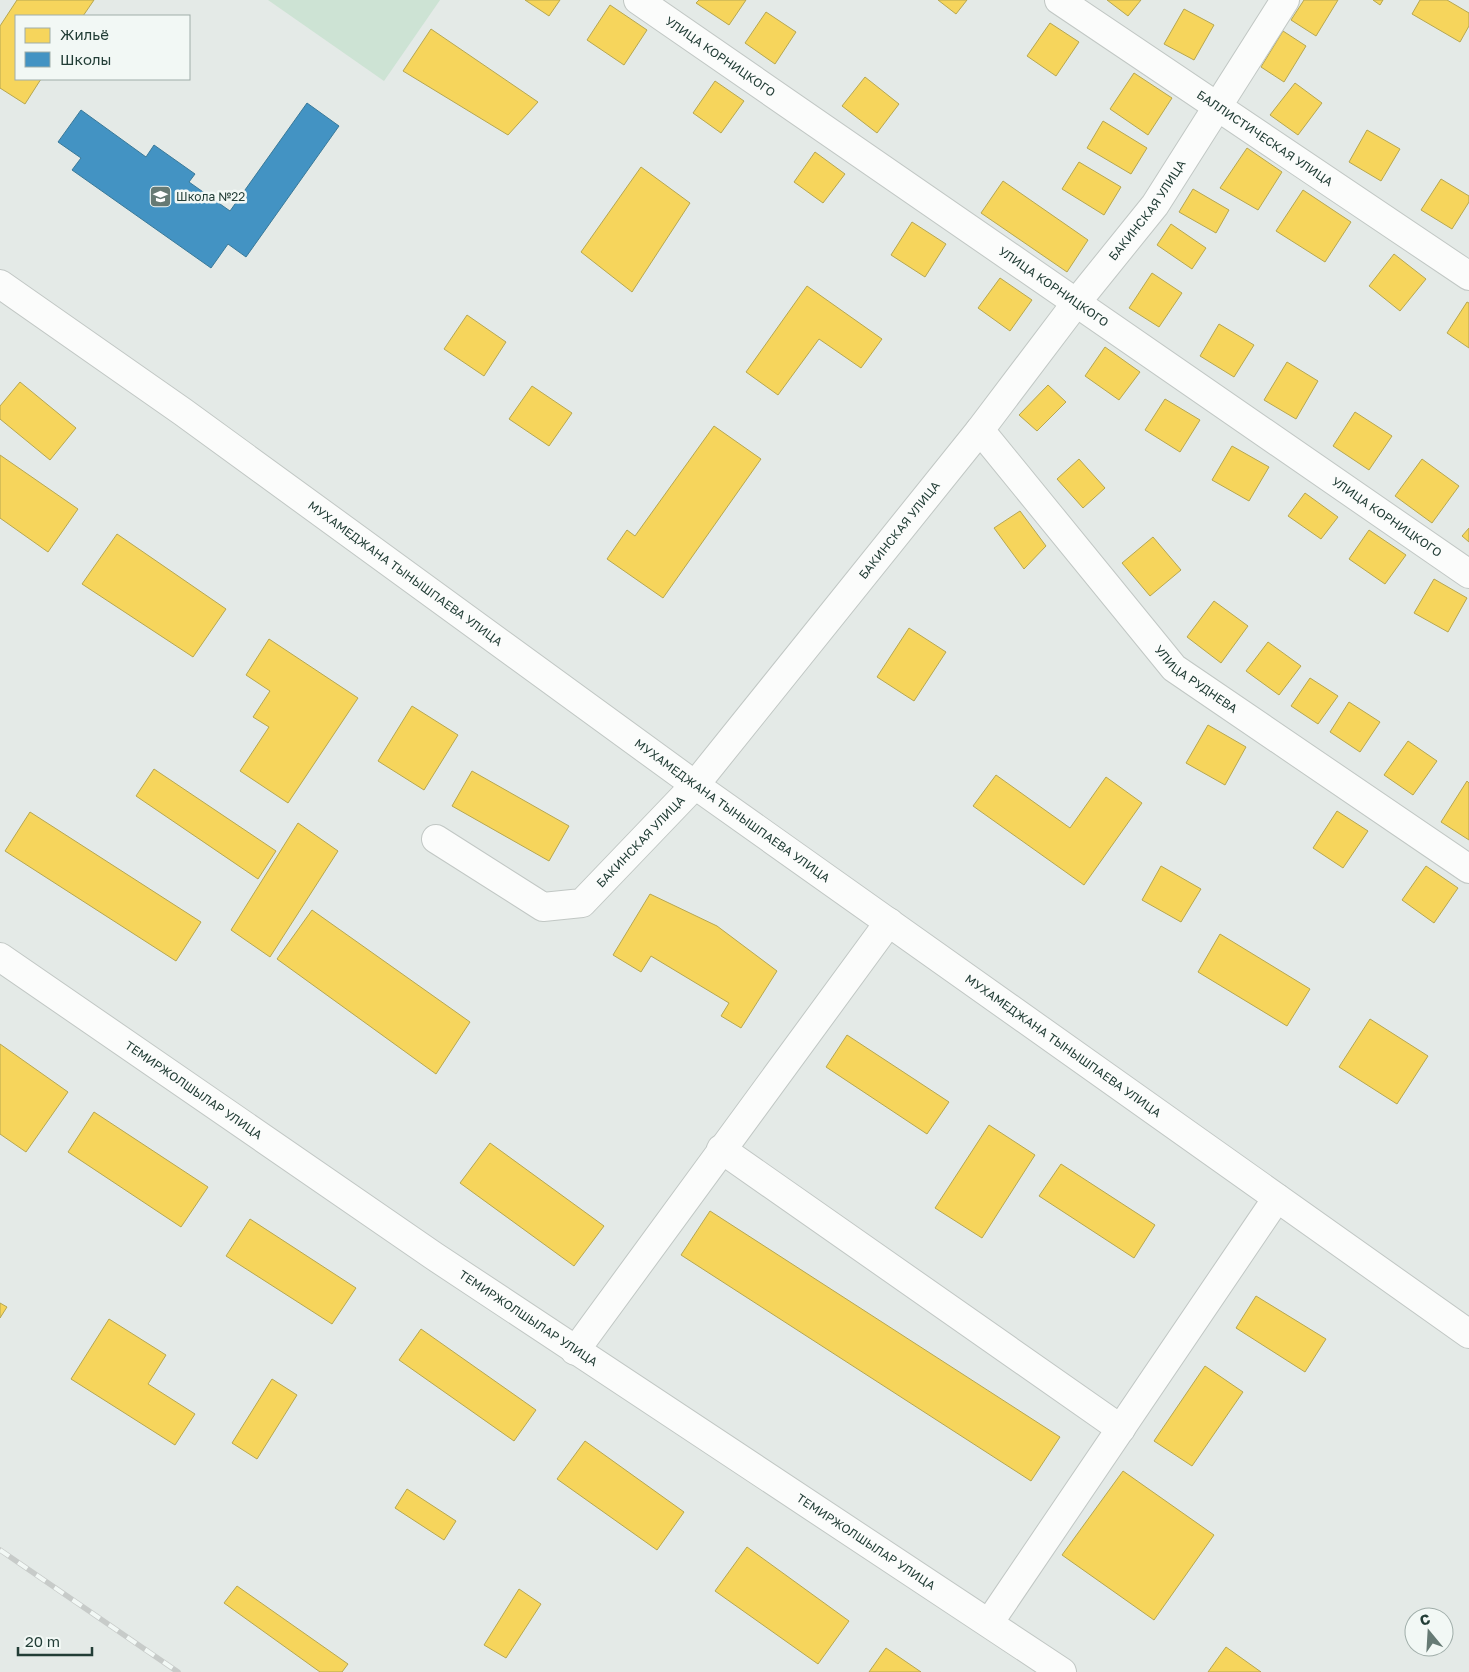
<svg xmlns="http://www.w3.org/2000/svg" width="1469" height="1672" font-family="'Golos Text',sans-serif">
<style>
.green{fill:#cde3d4}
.homes{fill:#f6d55c;stroke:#b6a751}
.schools{fill:#4393c3;stroke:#397999}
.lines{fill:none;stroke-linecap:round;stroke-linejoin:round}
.minor-casing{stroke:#c1c7c4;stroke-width:30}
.minor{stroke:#fbfcfb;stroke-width:28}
.rail-casing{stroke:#c7cbc9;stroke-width:5.5}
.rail{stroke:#f2f8f5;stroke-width:4;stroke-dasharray:11;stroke-linecap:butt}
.labels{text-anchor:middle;stroke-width:5;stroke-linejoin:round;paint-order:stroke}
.street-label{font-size:12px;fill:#223d36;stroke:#f2f8f5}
.poi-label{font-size:12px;fill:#223d36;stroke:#f2f8f5;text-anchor:start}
</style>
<rect width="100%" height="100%" fill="#e4eae7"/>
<path class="green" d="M268,0H440L384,81Z"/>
<g class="homes">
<path d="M17,0H94L83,16H16V79H41L25,104L0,88V26Z"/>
<path d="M525,0H560L549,16Z"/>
<path d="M699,0H746L729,25L696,3Z"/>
<path d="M938,0H967L956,14Z"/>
<path d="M1107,0H1141L1128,16Z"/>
<path d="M1304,0H1338L1316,36L1291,20Z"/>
<path d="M1373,0H1383L1380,5Z"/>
<path d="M1420,0H1447L1469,13V26L1460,42L1412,14Z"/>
<path d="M610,5L647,30L624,65L587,40Z"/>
<path d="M1184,9L1214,25L1194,60L1164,44Z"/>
<path d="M766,12L796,32L775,64L745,43Z"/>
<path d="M1050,23L1079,42L1056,76L1027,56Z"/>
<path d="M431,29L538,102L508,135L403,71Z"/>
<path d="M1283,31L1306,46L1284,82L1261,67Z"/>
<path d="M1134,73L1172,98L1148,135L1110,109Z"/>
<path d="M865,77L899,104L877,133L842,106Z"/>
<path d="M715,81L744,101L721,133L693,113Z"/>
<path d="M1295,83L1322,103L1298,135L1270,115Z"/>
<path d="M1103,121L1147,148L1131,174L1087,148Z"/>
<path d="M1367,130L1400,149L1381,181L1349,162Z"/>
<path d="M1247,148L1282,172L1258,210L1220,188Z"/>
<path d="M815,152L845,174L823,203L794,182Z"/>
<path d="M1079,162L1121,187L1104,215L1062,189Z"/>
<path d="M641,167L690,203L632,292L581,252Z"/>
<path d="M1441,179L1469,196V202L1452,229L1421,210Z"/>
<path d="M1003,181L1088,240L1067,272L981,213Z"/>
<path d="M1193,189L1229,210L1216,233L1179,212Z"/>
<path d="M1303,190L1351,222L1325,262L1276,231Z"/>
<path d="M912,222L946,244L925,277L891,255Z"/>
<path d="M1171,224L1206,248L1192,269L1157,245Z"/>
<path d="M1394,254L1426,279L1400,311L1369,286Z"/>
<path d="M1152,273L1182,293L1159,327L1129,308Z"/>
<path d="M1000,278L1032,300L1010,331L978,308Z"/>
<path d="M807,286L882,339L861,368L819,339L778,395L746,372Z"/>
<path d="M1467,302L1469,303V348L1447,333Z"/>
<path d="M467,315L506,342L484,376L444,349Z"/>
<path d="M1219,324L1254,345L1234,377L1200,356Z"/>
<path d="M1105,347L1140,372L1119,400L1085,376Z"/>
<path d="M1287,362L1318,381L1296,419L1264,400Z"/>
<path d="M20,382L76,428L50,460L0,419V406Z"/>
<path d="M1048,385L1066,402L1037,431L1019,415Z"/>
<path d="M532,386L572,413L549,446L509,419Z"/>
<path d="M1165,399L1200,420L1180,452L1145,430Z"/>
<path d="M1355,412L1392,436L1369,470L1333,446Z"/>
<path d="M714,426L761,459L663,598L607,559L627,530L635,536Z"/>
<path d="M1232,446L1269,467L1249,501L1212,480Z"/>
<path d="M0,455L78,509L48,552L0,518Z"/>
<path d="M1079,459L1105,488L1083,508L1057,479Z"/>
<path d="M1422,459L1459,486L1432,523L1395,496Z"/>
<path d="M1305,493L1338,517L1321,539L1288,516Z"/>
<path d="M1020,511L1046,546L1024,569L994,528Z"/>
<path d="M1469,528V542L1462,536Z"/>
<path d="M1369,530L1406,555L1385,584L1349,559Z"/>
<path d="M117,534L226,609L193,657L82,584Z"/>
<path d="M1153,537L1181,570L1150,596L1122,563Z"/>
<path d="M1434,579L1467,598L1448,632L1414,613Z"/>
<path d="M1214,601L1248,626L1221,663L1187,637Z"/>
<path d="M909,628L946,652L914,701L877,677Z"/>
<path d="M269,639L358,698L288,803L240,771L269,727L253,717L270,691L246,675Z"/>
<path d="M1268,642L1301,666L1279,695L1246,671Z"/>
<path d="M1310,678L1338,696L1318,724L1291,706Z"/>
<path d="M1349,702L1380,722L1360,752L1330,732Z"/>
<path d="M412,706L458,735L424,790L378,761Z"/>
<path d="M1208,725L1246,747L1225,785L1186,763Z"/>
<path d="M1408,741L1437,761L1413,795L1384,775Z"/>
<path d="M154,769L276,851L258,879L136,796Z"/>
<path d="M472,771L569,826L549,861L452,806Z"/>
<path d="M996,775L1070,828L1106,777L1142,803L1084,885L973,806Z"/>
<path d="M1467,781L1469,783V840L1441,822Z"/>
<path d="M1337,811L1368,831L1343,868L1313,848Z"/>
<path d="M30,812L201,922L176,961L5,851Z"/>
<path d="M298,823L338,851L270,957L231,930Z"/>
<path d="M1161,866L1201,889L1181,922L1142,900Z"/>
<path d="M1426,866L1458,888L1434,923L1402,900Z"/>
<path d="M650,894L717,926L777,971L741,1028L721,1016L729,1003L651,956L641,972L613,955Z"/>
<path d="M312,910L470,1022L436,1074L277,959Z"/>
<path d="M1220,934L1310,989L1287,1026L1198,972Z"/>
<path d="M1370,1019L1428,1056L1397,1104L1339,1067Z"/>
<path d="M847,1035L949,1102L927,1134L826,1067Z"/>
<path d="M0,1044L68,1092L26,1152L0,1134Z"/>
<path d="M94,1112L208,1187L181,1227L68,1152Z"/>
<path d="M989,1125L1035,1155L982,1238L935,1208Z"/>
<path d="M490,1143L604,1226L574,1266L460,1183Z"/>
<path d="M1061,1164L1155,1225L1134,1258L1039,1196Z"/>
<path d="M710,1211L1060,1437L1031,1481L681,1255Z"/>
<path d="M250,1219L356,1288L332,1324L226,1256Z"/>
<path d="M1256,1296L1326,1339L1305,1372L1236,1328Z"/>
<path d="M0,1303L7,1307L0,1318Z"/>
<path d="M109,1319L166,1355L148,1384L195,1414L175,1445L71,1379Z"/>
<path d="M421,1329L536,1410L514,1441L399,1360Z"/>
<path d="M1205,1366L1243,1392L1192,1466L1154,1441Z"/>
<path d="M272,1379L297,1395L257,1459L232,1443Z"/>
<path d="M585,1441L684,1512L657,1550L557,1479Z"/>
<path d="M1123,1471L1214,1535L1154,1620L1062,1555Z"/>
<path d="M407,1489L456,1521L444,1540L395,1508Z"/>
<path d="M747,1547L849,1621L818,1664L715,1591Z"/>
<path d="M237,1586L348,1664L342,1672H320L224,1603Z"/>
<path d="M519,1589L541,1604L506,1658L484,1645Z"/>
<path d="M1226,1647L1261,1672H1208Z"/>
<path d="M886,1648L921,1672H869Z"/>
</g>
<path class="schools" d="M307,103L339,126L246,257L228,244L211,268L72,170L81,158L58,142L81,110L146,157L154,145L195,174L189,182L230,211Z"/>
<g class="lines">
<defs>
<g id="minor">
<path id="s1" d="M638,0L1469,574"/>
<path id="s2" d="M1059,0L1469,276"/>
<path id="s3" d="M0,284L183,412L695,785L1469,1334"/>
<path id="s4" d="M980,430L1174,668L1469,869"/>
<path id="s5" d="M436,839L543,907L582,903L695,785L980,430L1076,303L1155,205L1285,0"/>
<path id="s6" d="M0,957L434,1256L1062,1672"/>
<path d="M721,1149L1121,1429"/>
<path d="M575,1351L889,922"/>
<path d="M989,1623L1277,1198"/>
</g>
</defs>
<use href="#minor" class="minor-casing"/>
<use href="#minor" class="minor"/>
<defs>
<path id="rail" d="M0,1550L178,1672"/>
</defs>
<use href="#rail" class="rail-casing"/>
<use href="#rail" class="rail"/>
</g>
<defs>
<symbol id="school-square" viewBox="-11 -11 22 22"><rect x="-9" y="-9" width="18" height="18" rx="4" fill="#667a74" stroke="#f2f8f5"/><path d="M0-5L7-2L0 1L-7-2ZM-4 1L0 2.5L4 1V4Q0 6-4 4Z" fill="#fff"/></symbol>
</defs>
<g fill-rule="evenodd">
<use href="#school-square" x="148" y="184" width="25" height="25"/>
</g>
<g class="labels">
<g class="street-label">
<text dy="4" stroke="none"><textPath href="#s1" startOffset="100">УЛИЦА КОРНИЦКОГО</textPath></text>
<text dy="4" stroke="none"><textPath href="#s2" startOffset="248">БАЛЛИСТИЧЕСКАЯ УЛИЦА</textPath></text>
<text dy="4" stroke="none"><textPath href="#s5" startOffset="1061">БАКИНСКАЯ УЛИЦА</textPath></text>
<text dy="4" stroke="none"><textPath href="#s1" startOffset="505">УЛИЦА КОРНИЦКОГО</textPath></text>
<text dy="4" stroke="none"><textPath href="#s1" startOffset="910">УЛИЦА КОРНИЦКОГО</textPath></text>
<text dy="4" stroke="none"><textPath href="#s5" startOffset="656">БАКИНСКАЯ УЛИЦА</textPath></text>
<text dy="4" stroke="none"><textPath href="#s3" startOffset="498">МУХАМЕДЖАНА ТЫНЫШПАЕВА УЛИЦА</textPath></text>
<text dy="4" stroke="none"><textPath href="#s4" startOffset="331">УЛИЦА РУДНЕВА</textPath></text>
<text dy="4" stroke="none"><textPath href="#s3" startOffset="902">МУХАМЕДЖАНА ТЫНЫШПАЕВА УЛИЦА</textPath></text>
<text dy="4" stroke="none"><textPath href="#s5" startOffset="251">БАКИНСКАЯ УЛИЦА</textPath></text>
<text dy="4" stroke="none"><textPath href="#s3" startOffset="1308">МУХАМЕДЖАНА ТЫНЫШПАЕВА УЛИЦА</textPath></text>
<text dy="4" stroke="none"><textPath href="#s6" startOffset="235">ТЕМИРЖОЛШЫЛАР УЛИЦА</textPath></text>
<text dy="4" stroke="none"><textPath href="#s6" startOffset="640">ТЕМИРЖОЛШЫЛАР УЛИЦА</textPath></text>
<text dy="4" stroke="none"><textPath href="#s6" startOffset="1045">ТЕМИРЖОЛШЫЛАР УЛИЦА</textPath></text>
</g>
<g class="poi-label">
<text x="176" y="201">Школа №22</text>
</g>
</g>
<rect x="15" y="15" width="175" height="65" fill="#f2f8f5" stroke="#9fada9"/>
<rect x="25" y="28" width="25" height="15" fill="#f6d55c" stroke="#9fada9"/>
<text x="60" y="40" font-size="15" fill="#223d36">Жильё</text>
<rect x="25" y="52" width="25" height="15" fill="#4393c3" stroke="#9fada9"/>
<text x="60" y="65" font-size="15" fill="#223d36">Школы</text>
<g transform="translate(1429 1632) rotate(342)"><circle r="24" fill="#f2f8f5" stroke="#9fada9"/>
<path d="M0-4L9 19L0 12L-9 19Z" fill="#667a74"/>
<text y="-8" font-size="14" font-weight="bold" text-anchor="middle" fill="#223d36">С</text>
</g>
<path d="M18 1647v8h74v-8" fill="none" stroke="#223d36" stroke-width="2.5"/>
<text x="25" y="1647" font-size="15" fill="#223d36" stroke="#f2f8f5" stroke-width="4" paint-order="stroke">20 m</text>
</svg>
